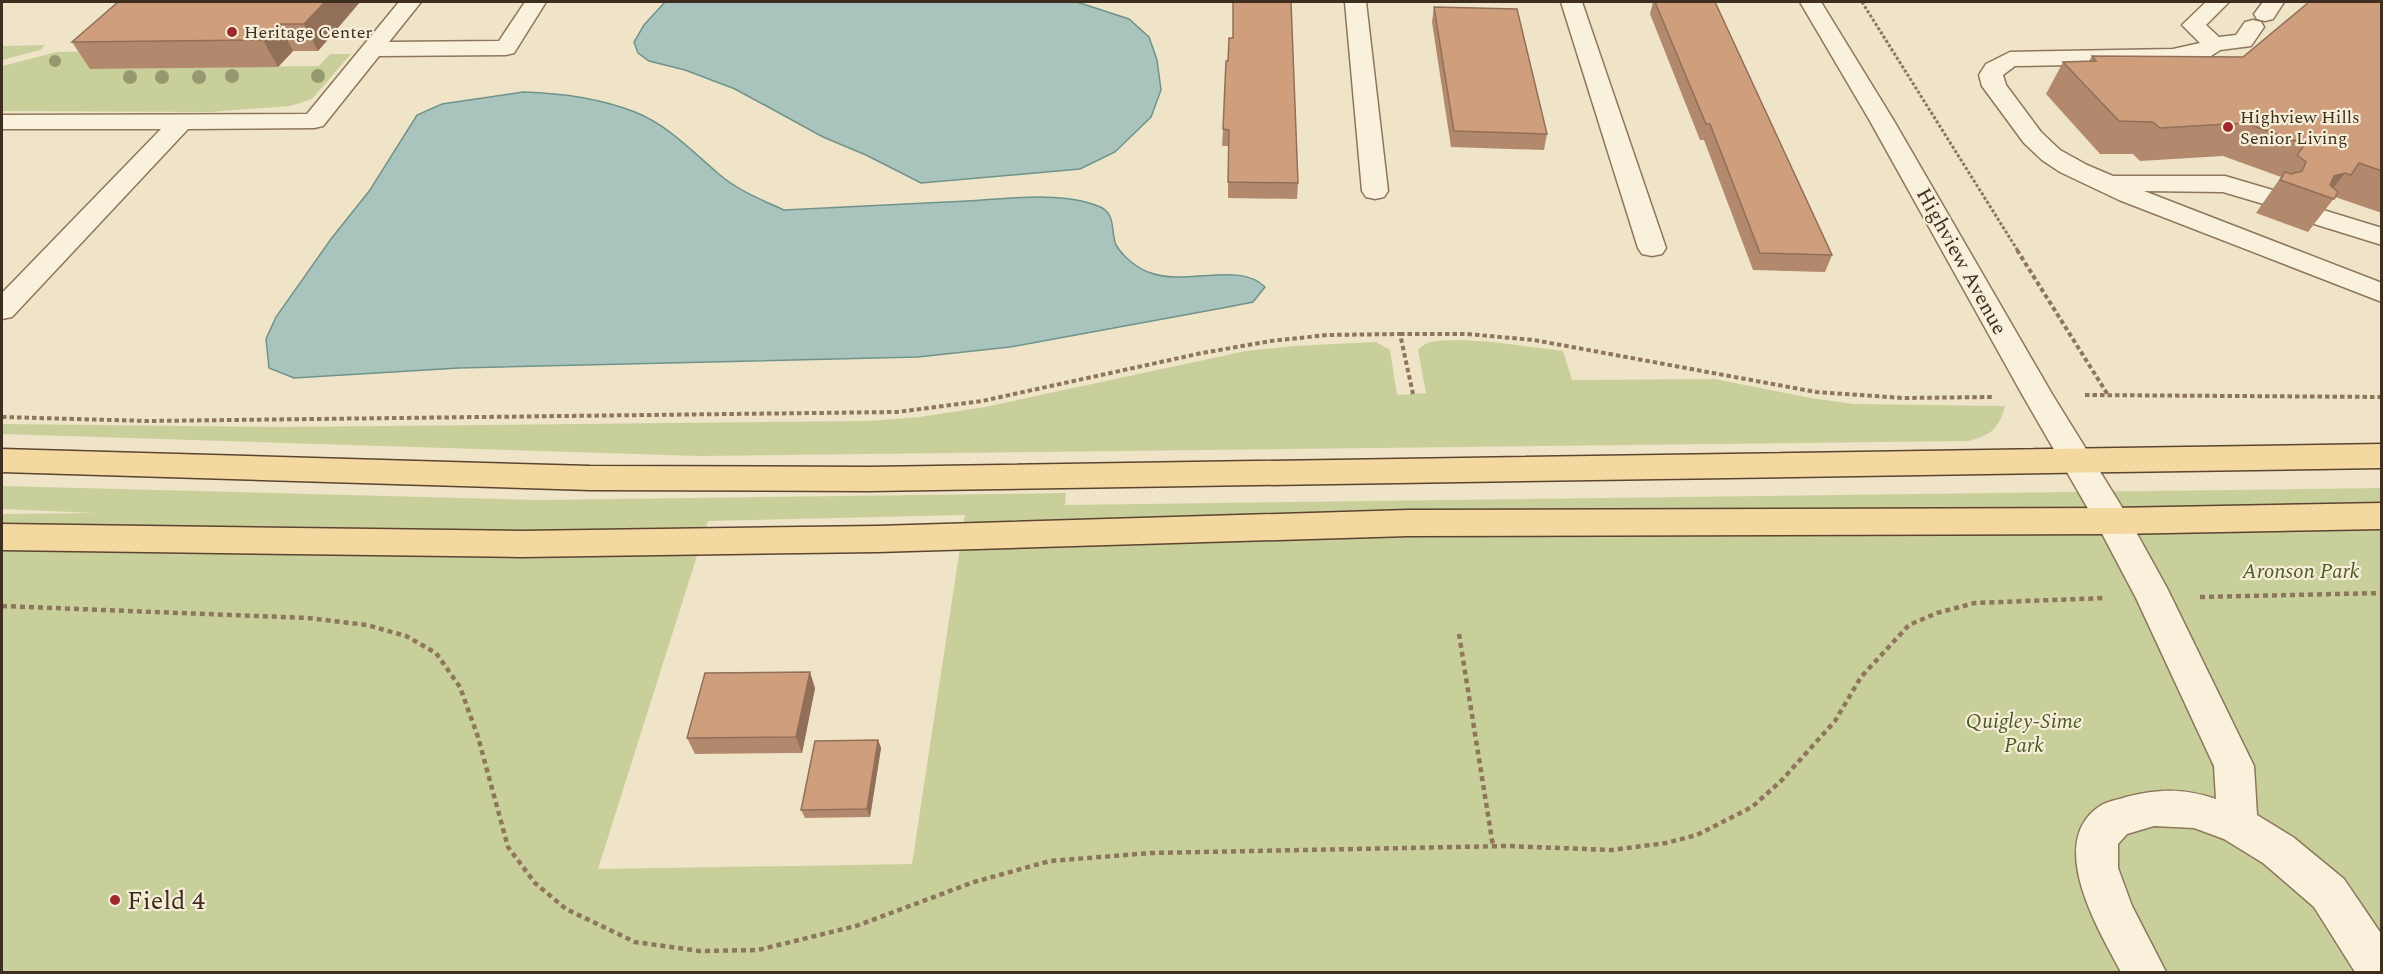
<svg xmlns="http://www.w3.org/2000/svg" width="2383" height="974" font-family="Spectral,serif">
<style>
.green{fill:#c9cf9b;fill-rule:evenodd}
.water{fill:#a9c4bc;stroke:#6f938a;stroke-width:1.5}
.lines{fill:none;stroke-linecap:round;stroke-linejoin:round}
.minor-casing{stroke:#8d765c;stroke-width:3}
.major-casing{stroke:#5b4430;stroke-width:3}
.path-far2{stroke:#8d765c;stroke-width:3;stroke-dasharray:3 2;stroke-linecap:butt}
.path-far1{stroke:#8d765c;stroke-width:4;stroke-dasharray:4.5 3;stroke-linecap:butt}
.path{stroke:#8d765c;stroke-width:4.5;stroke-dasharray:5 4;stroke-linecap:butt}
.minor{fill:#faf1dc;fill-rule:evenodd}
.major{fill:#f3d9a0;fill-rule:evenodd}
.tree{fill:#96986f}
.wall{fill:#b2896c}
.shaded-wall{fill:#916f58}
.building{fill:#cf9f7d;stroke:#916f58;stroke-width:1.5}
.poi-dot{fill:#9e2a2b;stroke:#f7eed8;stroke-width:2}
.labels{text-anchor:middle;stroke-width:4.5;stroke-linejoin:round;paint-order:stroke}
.far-poi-label{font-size:18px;fill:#3d2e20;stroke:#f7eed8;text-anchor:start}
.street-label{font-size:21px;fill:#3d2e20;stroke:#f7eed8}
.park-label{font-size:21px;font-style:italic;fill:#4d5a26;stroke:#f7eed8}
.near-poi-label{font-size:26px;fill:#3d2e20;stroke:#f7eed8;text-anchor:start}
</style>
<rect width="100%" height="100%" fill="#f0e4c8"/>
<g class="green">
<path d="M45,45L40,50L2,60V46Z"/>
<path d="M109,51L91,69L319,66L330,54H351L312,99L290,106L211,112L2,111V66L57,52Z"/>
<path d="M1461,340L1493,342L1563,351L1572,380L1715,379L1810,398L1854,404L2005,406C1999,429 1991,435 1969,441L699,456L2,434V424L281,427L868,421L919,417L985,407L1246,351L1294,346L1376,342L1390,350L1397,395L1426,393L1418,350C1428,338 1447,341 1461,340Z"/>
<path d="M2,486L540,500L1066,493L1065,505L2381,488V972H2V514L95,513L2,509ZM965,515L912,864L598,869L708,521Z"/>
</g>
<g class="water">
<path d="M665,2H1077L1129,19L1149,37L1157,60L1161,90L1151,117L1115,152L1080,169L921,183L866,155L823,137L735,89L685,70L649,61L638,53L634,42L644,25Z"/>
<path d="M523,92C561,93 599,98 635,112C668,125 694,153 720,175C739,191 762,200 784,210C845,207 906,204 967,201C1005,199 1062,191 1098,206C1117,213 1110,230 1116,245C1123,257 1138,269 1151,273C1187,286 1239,261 1265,287L1253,302L1228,307L1010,347L918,357L459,368L294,378L269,368L266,339L276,317L331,239L370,190L417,115L442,104Z"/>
</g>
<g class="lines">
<defs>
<g id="minor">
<path d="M399,2H421L389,42L499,41L525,2H546L514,53L506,55L379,56L323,126L314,128L188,129L12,317L2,319V293L161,129H2V115L307,114Z"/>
<path d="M1345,2H1366L1388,191L1384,197L1375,199L1366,197L1362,191Z"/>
<path d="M1561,2H1582L1666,248L1662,254L1652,256L1642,254L1638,248Z"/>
<path d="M1800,2H1821L1894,121L2052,394L2125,512L2167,588L2254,766L2257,815L2293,837L2344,879L2382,935V972H2355L2314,907L2263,863L2224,839L2194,828L2154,826L2127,834L2118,844V868L2132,906L2166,972H2121C2099,931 2045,842 2100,806C2107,801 2118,800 2126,797C2159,789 2183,788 2216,799L2214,766L2136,598L2098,526L2023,396L1870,121Z"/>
<path d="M2206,2H2229L2206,25L2219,37L2236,35L2245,22L2253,20L2261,22L2264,27L2251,46L2220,50L2211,56L2173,63L2015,66L2003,75L2006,85L2041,132L2060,150L2087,165L2113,176H2225L2276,191L2280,197L2276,203L2267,205L2223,192L2144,191L2382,283V302L2119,200L2060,172L2042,160L2024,143L1982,86L1979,75L1986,64L2010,52L2173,49L2200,43L2182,25Z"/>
<path d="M2263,2H2284L2273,19L2265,21L2257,19L2254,14Z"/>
<path d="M2320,209L2382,228V245L2311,223L2307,217L2311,211Z"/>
</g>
<g id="major">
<path d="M2382,444V468L869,491L590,490L2,472V449L590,466L869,467Z"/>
<path d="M2382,503V529L2113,534L1408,536L877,552L521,557L2,550V524L521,531L877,526L1408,510L2113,508Z"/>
</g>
</defs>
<use href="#minor" class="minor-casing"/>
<use href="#major" class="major-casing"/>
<path class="path-far2" d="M1862,2L2018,251"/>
<g class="path-far1">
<path d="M2017,250L2108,395"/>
<path d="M1400,334H1467L1534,340L1816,392L1903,398L1994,397"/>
<path d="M2085,395L2382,397"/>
<path d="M2,417L148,421L897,412L982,401L1202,353L1271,341L1327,335L1400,334L1413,394"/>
</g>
<g class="path">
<path d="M2200,597L2382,593"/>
<path d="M2,606L308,618L367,625L406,636L436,653L460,687L478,737L508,847L535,883L566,909L635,942L699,951L758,950L856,926L974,882L1050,861L1151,853L1507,846L1612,850L1666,843L1697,835L1752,807L1781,781L1835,721L1861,677L1909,625L1937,613L1975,603L2105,598"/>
<path d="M1459,634L1493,846"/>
</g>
<use href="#minor" class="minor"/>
<use href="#major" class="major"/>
</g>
<g class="tree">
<circle cx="55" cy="61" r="6"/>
<circle cx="232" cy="76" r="7"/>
<circle cx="318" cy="76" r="7"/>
<circle cx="130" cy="77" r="7"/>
<circle cx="162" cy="77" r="7"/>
<circle cx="199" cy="77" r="7"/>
</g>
<g class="wall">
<path d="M360,2L318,51H293L278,67L90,69L72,42Z"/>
<path d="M1653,2H1715L1832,255L1825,272L1753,270L1704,140H1700L1650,14Z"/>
<path d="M2382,2V213L2335,197L2308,232L2256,213L2281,177L2223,156L2140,161L2133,154H2100L2046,94L2063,62L2089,61L2092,56L2243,57Z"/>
<path d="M1434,7L1547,134L1544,150L1451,147L1432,22Z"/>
<path d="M1228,61L1298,183L1297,199L1228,198V146H1222L1223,129Z"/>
<path d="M815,688L802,753L695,754L687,738Z"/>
<path d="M878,740L881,748L870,817L805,818L801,810Z"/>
</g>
<g class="shaded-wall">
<path d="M325,2H360L318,51L304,24Z"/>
<path d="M279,24L293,51L278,67L263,40Z"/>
<path d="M2345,173L2327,196L2321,194L2334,176Z"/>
<path d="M810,672L815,688L802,753L796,737Z"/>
<path d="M878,740L881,748L870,817L867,809Z"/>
</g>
<g class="building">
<path d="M118,2H325L304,24H279L263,40L72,42Z"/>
<path d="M1233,2H1291L1298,183L1228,182L1229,130L1223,129L1226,61H1228L1229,38H1233Z"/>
<path d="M1655,2H1715L1832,255L1760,253L1710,124H1706Z"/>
<path d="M2309,2H2382V171L2359,163L2351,175L2345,173L2334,176L2330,185L2338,192L2334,199L2280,180L2285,172L2291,174L2302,171L2306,162L2297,155L2305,144L2245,123L2160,128L2153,122L2119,121L2063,62L2096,61L2092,56L2243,57Z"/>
<path d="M1434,7L1517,9L1547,134L1454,131Z"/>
<path d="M810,672L796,737L687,738L705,673Z"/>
<path d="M878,740L867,809L801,810L815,741Z"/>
</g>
<g class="poi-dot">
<circle cx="232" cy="32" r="6"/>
<circle cx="2228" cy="127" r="6"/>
<circle cx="115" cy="900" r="6"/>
</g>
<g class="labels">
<g class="far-poi-label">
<text x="244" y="38">Heritage Center</text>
<text x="2240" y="123">Highview Hills<tspan x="2240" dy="21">Senior Living</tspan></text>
</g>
<g class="street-label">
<text transform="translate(1962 261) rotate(61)" y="7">Highview Avenue</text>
</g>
<g class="park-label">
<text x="2301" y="578">Aronson Park</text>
<text x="2024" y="728">Quigley-Sime<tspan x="2024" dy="24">Park</tspan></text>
</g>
<g class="near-poi-label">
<text x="127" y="909">Field 4</text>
</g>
</g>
<rect width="2383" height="974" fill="none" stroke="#3d2e20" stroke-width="6"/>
</svg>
